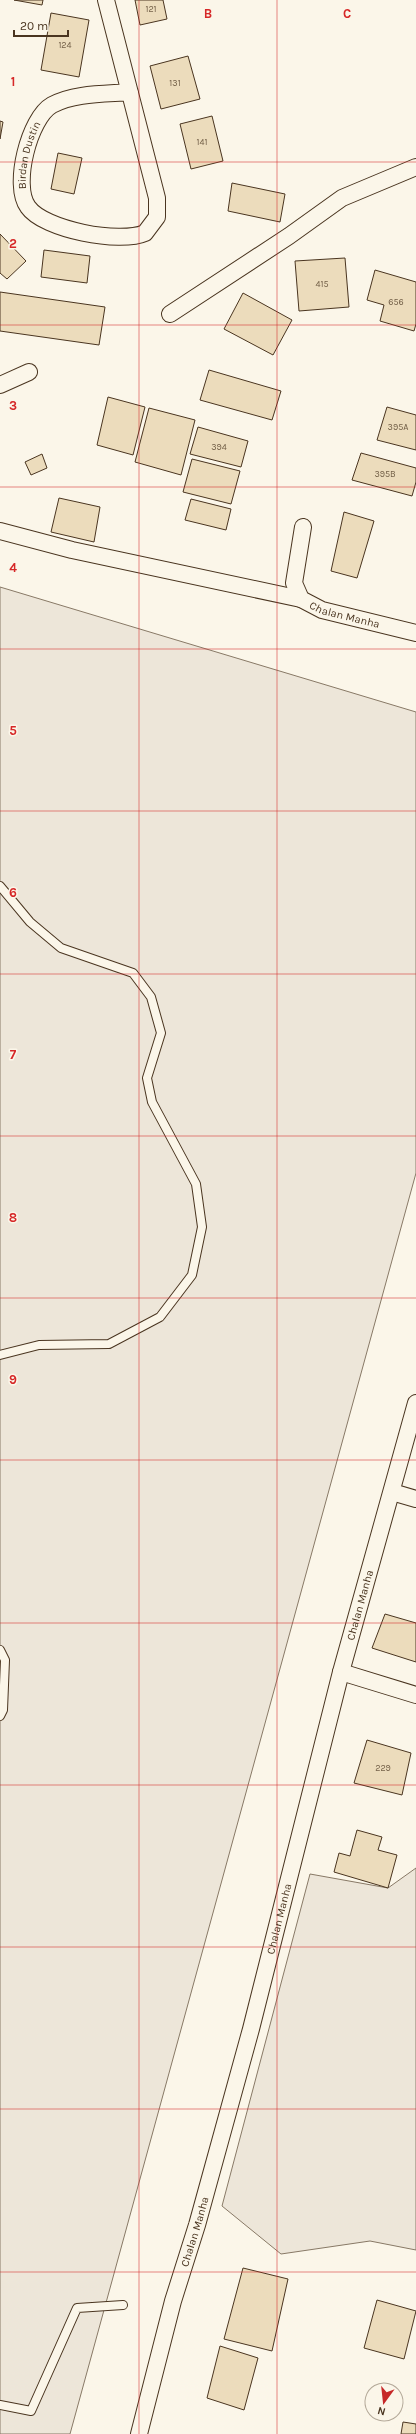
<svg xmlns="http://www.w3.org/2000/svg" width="416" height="2434" font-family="Karla,sans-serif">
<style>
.green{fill:#ede6d9;stroke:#887966}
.building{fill:#ecdcbc;stroke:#4a3520}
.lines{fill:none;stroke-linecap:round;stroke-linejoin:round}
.service-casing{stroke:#4a3520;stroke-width:10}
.minor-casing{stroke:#4a3520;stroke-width:18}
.service{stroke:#fbf6e9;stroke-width:8}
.minor{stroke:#fbf6e9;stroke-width:16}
.grid{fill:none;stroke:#d62828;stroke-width:1;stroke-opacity:0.55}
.labels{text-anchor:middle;stroke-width:3;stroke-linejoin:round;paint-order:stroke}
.number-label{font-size:9px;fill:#725f47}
.street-label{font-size:11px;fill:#4a3520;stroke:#fbf6e9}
.grid-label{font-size:13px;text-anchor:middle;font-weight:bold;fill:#d62828;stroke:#fbf6e9;stroke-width:3;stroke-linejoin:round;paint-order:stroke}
</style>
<rect width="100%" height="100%" fill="#fbf6e9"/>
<g class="green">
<path d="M0,587L416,712V1173L70,2434H0Z"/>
<path d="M416,1868V2250L370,2241L281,2254L222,2206L310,1874L388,1888Z"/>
</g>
<g class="building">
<path d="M14,0H43L42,5Z"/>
<path d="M135,0H163L167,19L140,25Z"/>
<path d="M51,13L89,20L79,77L41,70Z"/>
<path d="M188,56L200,99L161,109L150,66Z"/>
<path d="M212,116L223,161L191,169L180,124Z"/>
<path d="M0,121L3,122L0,139Z"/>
<path d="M58,153L82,158L74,194L51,189Z"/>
<path d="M232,183L285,194L280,222L228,211Z"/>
<path d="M0,234L26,261L7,279L0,273Z"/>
<path d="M44,250L90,256L87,283L41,277Z"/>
<path d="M345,258L349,307L299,311L295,261Z"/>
<path d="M375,270L416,282V324L414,331L380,321L384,305L367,300Z"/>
<path d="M0,292L105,307L99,345L0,331Z"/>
<path d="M243,293L292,320L273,355L224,329Z"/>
<path d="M209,370L281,391L272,420L200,400Z"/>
<path d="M108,397L145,407L133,455L97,445Z"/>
<path d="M387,407L416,415V450L377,440Z"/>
<path d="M149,408L195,420L181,475L135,462Z"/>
<path d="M198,427L248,441L241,467L190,454Z"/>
<path d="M361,453L416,468V482L412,496L352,480Z"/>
<path d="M42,454L47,468L31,475L25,462Z"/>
<path d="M192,459L240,471L231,504L183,492Z"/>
<path d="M59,498L100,507L94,542L51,532Z"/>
<path d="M191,499L231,509L226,530L185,520Z"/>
<path d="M344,512L374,521L357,578L331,571Z"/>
<path d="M385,1614L416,1623V1662L372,1648Z"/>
<path d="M367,1740L411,1753L402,1795L354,1783Z"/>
<path d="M357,1830L382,1837L378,1850L397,1855L388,1888L334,1872L339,1853L350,1856Z"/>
<path d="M243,2268L288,2279L272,2351L224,2339Z"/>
<path d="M377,2300L416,2311L404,2359L364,2348Z"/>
<path d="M220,2346L258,2358L244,2410L207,2398Z"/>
<path d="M403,2422L416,2424V2434H401Z"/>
</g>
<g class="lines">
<defs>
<g id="service">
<path d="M0,886L30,922L61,948L133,973L151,997L161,1033L147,1078L152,1102L196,1184L202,1227L192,1275L160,1317L109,1344L39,1345L0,1355"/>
<path d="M0,1650L5,1660L3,1710L0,1716"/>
<path d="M0,2405L31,2411L77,2308L123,2305"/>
</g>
<g id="minor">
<path id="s1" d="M106,0L157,198V217L145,233C120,244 44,230 28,207C12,186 29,118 52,105C74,93 105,94 130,92"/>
<path d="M170,314L289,236L342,198L416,167"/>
<path d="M0,385L29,372"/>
<path id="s2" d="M303,527L294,583L301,599L322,610L416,633"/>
<path d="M0,531L72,550L301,599"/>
<path d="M392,1492L416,1499"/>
<path d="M341,1672L416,1695"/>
<path id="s3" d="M139,2434L173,2301L197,2225L251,2029L341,1672L416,1403"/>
</g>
</defs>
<use href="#service" class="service-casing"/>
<use href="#minor" class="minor-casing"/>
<use href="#service" class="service"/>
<use href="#minor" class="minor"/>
</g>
<path class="grid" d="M139,0V2434M277,0V2434M0,162H416M0,325H416M0,487H416M0,649H416M0,811H416M0,974H416M0,1136H416M0,1298H416M0,1460H416M0,1623H416M0,1785H416M0,1947H416M0,2109H416M0,2272H416"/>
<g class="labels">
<g class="number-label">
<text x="151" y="12">121</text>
<text x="65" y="48">124</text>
<text x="175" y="86">131</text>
<text x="202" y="145">141</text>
<text x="322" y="287">415</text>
<text x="396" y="305">656</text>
<text x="398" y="430">395A</text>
<text x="219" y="450">394</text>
<text x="385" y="477">395B</text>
<text x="383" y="1771">229</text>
</g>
<g class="street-label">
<text dy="4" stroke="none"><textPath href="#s1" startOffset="422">Birdan Dustin</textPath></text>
<text dy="4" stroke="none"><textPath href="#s2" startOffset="121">Chalan Manha</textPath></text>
<text dy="4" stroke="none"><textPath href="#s3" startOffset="858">Chalan Manha</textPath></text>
<text dy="4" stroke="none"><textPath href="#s3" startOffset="534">Chalan Manha</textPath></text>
<text dy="4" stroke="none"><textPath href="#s3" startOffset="210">Chalan Manha</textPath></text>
</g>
</g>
<g class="grid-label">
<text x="208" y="18">B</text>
<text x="347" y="18">C</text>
<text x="13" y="86">1</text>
<text x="13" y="248">2</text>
<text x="13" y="410">3</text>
<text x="13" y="572">4</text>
<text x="13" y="735">5</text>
<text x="13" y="897">6</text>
<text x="13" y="1059">7</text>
<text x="13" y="1222">8</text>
<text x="13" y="1384">9</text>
</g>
<g transform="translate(384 2402) rotate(195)"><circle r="19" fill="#fbf6e9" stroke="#b4a999"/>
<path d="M0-3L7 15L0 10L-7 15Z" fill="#c62828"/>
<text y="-6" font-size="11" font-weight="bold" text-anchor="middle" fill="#4a3520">N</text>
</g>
<path d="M14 30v6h54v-6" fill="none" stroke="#4a3520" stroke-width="2"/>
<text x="20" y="30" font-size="12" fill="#4a3520" stroke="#fbf6e9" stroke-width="3" paint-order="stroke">20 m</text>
</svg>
